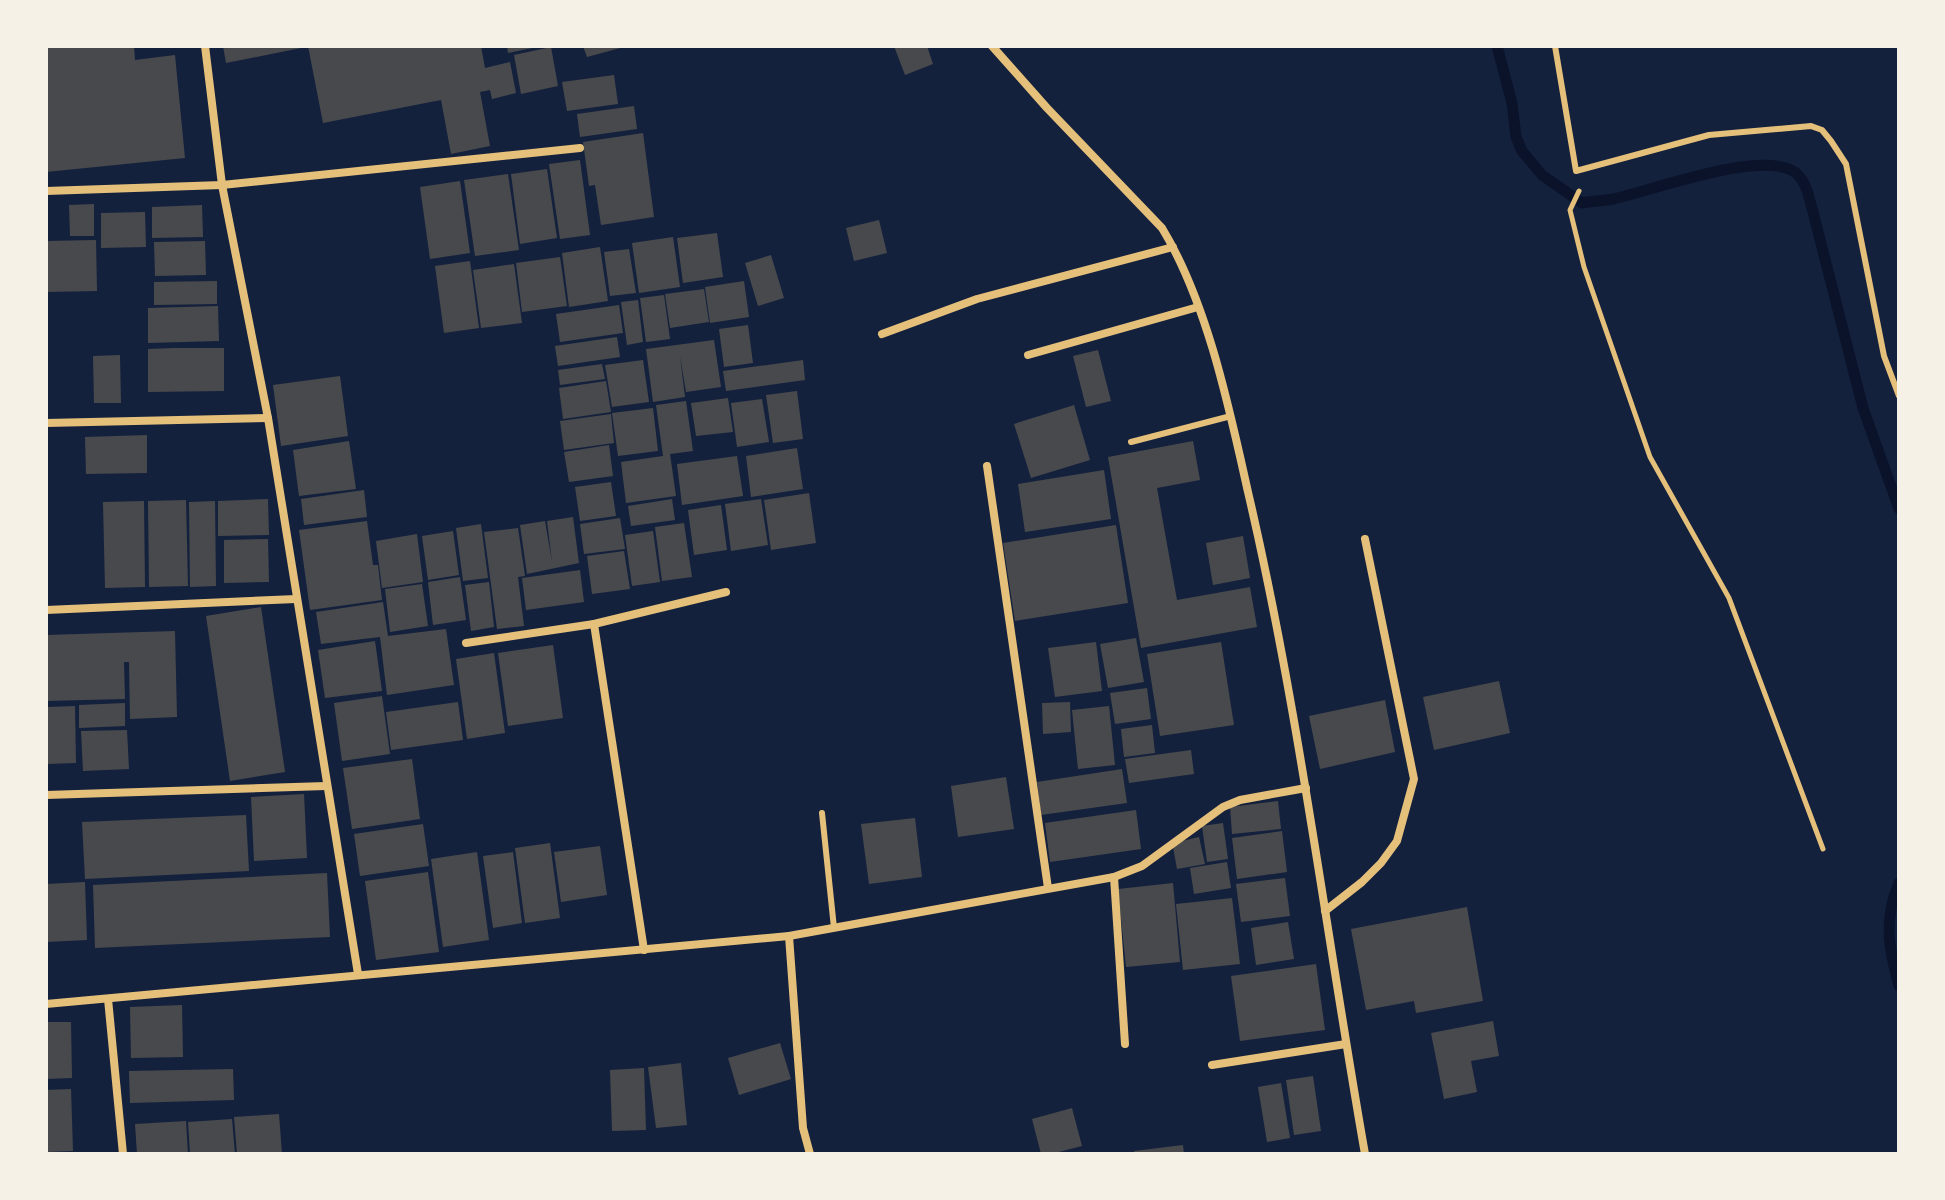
<svg xmlns="http://www.w3.org/2000/svg" width="1945" height="1200" font-family="Inter,sans-serif">
<style>
.lines{fill:none;stroke-linecap:round;stroke-linejoin:round}
.stream{stroke:#0b132b;stroke-width:11}
.building{fill:#48494c}
.path{stroke:#e5c07b;stroke-width:5}
.service{stroke:#e5c07b;stroke-width:6}
.minor{stroke:#e5c07b;stroke-width:8}
</style>
<rect width="100%" height="100%" fill="#14213d"/>
<g class="lines">
<g class="stream">
<path d="M1497,46L1512,103L1516,137L1522,151L1542,175L1582,203C1592,201 1603,201 1613,199C1651,191 1764,148 1796,173C1807,182 1809,199 1813,212L1863,408L1899,509"/>
<path d="M1899,883C1883,919 1889,950 1899,986"/>
</g>
</g>
<g class="building">
<path d="M46,46H134L135,60L175,55L185,158L46,172Z"/>
<path d="M223,46H306V47L226,63Z"/>
<path d="M308,46H481L485,68L510,62L516,93L492,99L490,90L480,92L490,146L451,154L441,100L323,123Z"/>
<path d="M507,46H537V47L508,53Z"/>
<path d="M583,46H624V47L587,57Z"/>
<path d="M894,46H927L933,64L905,75Z"/>
<path d="M551,47L558,86L521,94L514,55Z"/>
<path d="M614,75L618,104L567,111L562,82Z"/>
<path d="M634,106L637,129L580,137L577,114Z"/>
<path d="M643,133L654,217L601,225L595,185L589,186L583,142Z"/>
<path d="M580,160L590,235L560,239L549,164Z"/>
<path d="M547,169L557,238L520,244L511,174Z"/>
<path d="M508,174L519,250L475,256L464,180Z"/>
<path d="M460,181L470,253L430,259L420,187Z"/>
<path d="M94,204V236H70L69,205Z"/>
<path d="M202,205L203,237L152,238V207Z"/>
<path d="M145,212L146,247L101,248V213Z"/>
<path d="M879,220L887,253L854,261L846,228Z"/>
<path d="M717,233L723,277L683,283L677,238Z"/>
<path d="M673,237L680,287L639,293L632,243Z"/>
<path d="M96,240L97,291L46,292V241Z"/>
<path d="M205,241L206,275L155,276L154,242Z"/>
<path d="M600,247L608,301L569,307L562,253Z"/>
<path d="M629,249L636,293L610,296L604,252Z"/>
<path d="M771,255L784,298L758,306L745,263Z"/>
<path d="M560,257L567,306L522,312L516,263Z"/>
<path d="M470,261L479,328L444,333L435,266Z"/>
<path d="M514,264L522,323L481,328L473,270Z"/>
<path d="M217,281V304L154,305V282Z"/>
<path d="M744,281L749,317L710,323L705,287Z"/>
<path d="M704,289L709,322L670,328L665,294Z"/>
<path d="M664,295L670,339L646,342L640,298Z"/>
<path d="M638,300L643,342L627,345L621,302Z"/>
<path d="M619,305L623,333L560,342L556,314Z"/>
<path d="M218,306L219,341L148,343V308Z"/>
<path d="M748,325L753,363L724,367L719,329Z"/>
<path d="M617,337L620,357L558,366L555,346Z"/>
<path d="M714,340L721,387L686,392L680,356L685,397L653,402L646,349Z"/>
<path d="M173,348H224V391L148,392V349Z"/>
<path d="M1098,350L1111,401L1086,407L1073,356Z"/>
<path d="M120,355L121,403H94L93,356Z"/>
<path d="M643,360L649,402L612,407L605,365Z"/>
<path d="M803,360L805,380L726,391L723,371Z"/>
<path d="M602,364L605,379L560,385L558,370Z"/>
<path d="M340,376L348,436L281,446L273,385Z"/>
<path d="M606,381L611,412L563,419L559,388Z"/>
<path d="M797,391L803,439L773,443L766,395Z"/>
<path d="M728,398L733,432L696,436L691,403Z"/>
<path d="M762,399L769,442L737,447L731,403Z"/>
<path d="M686,401L693,451L670,454L676,496L626,503L621,462L663,456L656,405Z"/>
<path d="M1074,405L1090,460L1031,478L1014,424Z"/>
<path d="M653,408L658,451L618,456L612,413Z"/>
<path d="M611,414L614,443L564,450L560,421Z"/>
<path d="M147,435V473L86,474L85,437Z"/>
<path d="M349,441L356,489L299,496L293,450Z"/>
<path d="M1193,441L1200,480L1157,488L1177,600L1250,587L1257,627L1141,648L1108,457Z"/>
<path d="M609,445L613,476L569,482L564,452Z"/>
<path d="M797,448L803,489L751,497L746,456Z"/>
<path d="M737,456L743,496L682,505L677,464Z"/>
<path d="M1104,470L1111,519L1025,532L1018,484Z"/>
<path d="M611,482L616,516L580,521L575,487Z"/>
<path d="M364,490L367,517L304,525L301,499Z"/>
<path d="M809,493L816,543L771,550L764,500Z"/>
<path d="M268,499L269,535L218,536V501Z"/>
<path d="M672,499L675,520L631,526L628,506Z"/>
<path d="M761,499L768,545L731,551L725,504Z"/>
<path d="M186,500L188,586L149,587L148,501Z"/>
<path d="M144,501L145,587L105,588L103,502Z"/>
<path d="M215,501L216,586L190,587L189,502Z"/>
<path d="M721,505L727,550L694,555L688,510Z"/>
<path d="M573,517L579,563L527,574L520,525L545,521L552,562L547,521Z"/>
<path d="M620,518L625,549L584,554L580,524Z"/>
<path d="M367,521L373,565H378L382,600L310,610L299,530Z"/>
<path d="M684,523L692,577L662,581L655,527Z"/>
<path d="M481,524L488,578L463,581L456,528Z"/>
<path d="M1116,525L1128,603L1015,621L1003,543Z"/>
<path d="M518,528L525,576L518,577L524,626L497,629L484,532Z"/>
<path d="M453,531L459,575L428,580L422,536Z"/>
<path d="M653,531L660,582L632,586L625,535Z"/>
<path d="M417,534L423,582L382,588L376,541Z"/>
<path d="M1243,536L1250,578L1213,585L1206,543Z"/>
<path d="M268,539L269,582L224,583V540Z"/>
<path d="M624,551L630,589L592,594L587,556Z"/>
<path d="M580,570L584,602L526,610L522,578Z"/>
<path d="M460,577L466,620L433,625L428,582Z"/>
<path d="M489,582L494,627L471,631L465,585Z"/>
<path d="M422,584L428,626L390,632L385,589Z"/>
<path d="M383,602L388,636L446,629L454,685L387,695L380,637L321,644L316,612Z"/>
<path d="M261,607L285,772L230,781L206,616Z"/>
<path d="M175,631L177,717L130,719L129,662H124L125,699L46,701V635Z"/>
<path d="M1136,638L1144,682L1108,688L1100,644Z"/>
<path d="M375,641L382,691L325,698L318,650Z"/>
<path d="M1096,642L1102,691L1055,697L1048,648Z"/>
<path d="M1221,642L1234,725L1160,736L1147,654Z"/>
<path d="M553,645L563,718L508,726L498,653Z"/>
<path d="M494,653L505,733L467,739L456,659Z"/>
<path d="M1499,681L1510,733L1434,750L1423,697Z"/>
<path d="M1147,688L1151,719L1115,724L1110,693Z"/>
<path d="M382,696L390,754L342,761L334,703Z"/>
<path d="M1385,700L1395,752L1320,769L1309,716Z"/>
<path d="M458,702L463,740L391,750L386,712Z"/>
<path d="M1070,702L1071,732L1043,734L1042,703Z"/>
<path d="M125,703V726L79,728V705Z"/>
<path d="M75,706L76,763L46,764V707Z"/>
<path d="M1109,706L1115,765L1078,769L1072,710Z"/>
<path d="M1152,725L1155,753L1124,757L1121,729Z"/>
<path d="M127,730L129,769L83,771L81,731Z"/>
<path d="M1191,750L1194,774L1129,783L1125,759Z"/>
<path d="M412,759L420,819L352,829L343,768Z"/>
<path d="M1122,769L1127,803L1041,815L1037,782Z"/>
<path d="M1006,777L1014,829L958,837L951,786Z"/>
<path d="M304,794L307,858L254,861L251,797Z"/>
<path d="M1278,801L1281,829L1232,834L1230,807Z"/>
<path d="M1136,810L1141,849L1050,862L1045,823Z"/>
<path d="M246,815L249,871L85,879L82,822Z"/>
<path d="M915,818L922,877L869,884L861,824Z"/>
<path d="M1223,823L1228,859L1207,862L1202,826Z"/>
<path d="M423,824L429,866L360,876L354,834Z"/>
<path d="M1282,831L1287,872L1237,879L1232,838Z"/>
<path d="M1199,837L1205,864L1177,869L1173,847L1182,841Z"/>
<path d="M550,843L560,918L525,923L515,848Z"/>
<path d="M600,846L607,895L561,902L554,852Z"/>
<path d="M477,852L489,940L443,947L431,859Z"/>
<path d="M513,852L522,923L493,928L483,856Z"/>
<path d="M1227,862L1231,888L1194,894L1190,868Z"/>
<path d="M428,872L439,952L376,960L365,881Z"/>
<path d="M327,873L330,937L95,948L93,885Z"/>
<path d="M1285,878L1290,916L1241,922L1236,884Z"/>
<path d="M85,882L87,940L46,942V884Z"/>
<path d="M1173,883L1180,962L1126,967L1118,889Z"/>
<path d="M1232,898L1240,964L1183,970L1176,904Z"/>
<path d="M1467,907L1483,1001L1416,1013L1414,1001L1366,1010L1351,929Z"/>
<path d="M1288,922L1294,959L1256,965L1251,928Z"/>
<path d="M1316,964L1325,1030L1240,1041L1231,976Z"/>
<path d="M182,1005L183,1057L131,1058L130,1007Z"/>
<path d="M1493,1021L1499,1056L1471,1061L1477,1092L1444,1099L1431,1033Z"/>
<path d="M46,1022H71L72,1078L46,1079Z"/>
<path d="M780,1043L791,1079L739,1095L728,1058Z"/>
<path d="M681,1063L687,1125L656,1128L648,1067Z"/>
<path d="M644,1068L646,1130L612,1131L610,1070Z"/>
<path d="M233,1069L234,1100L130,1103L129,1071Z"/>
<path d="M1313,1076L1321,1131L1294,1135L1286,1080Z"/>
<path d="M1281,1083L1290,1138L1267,1142L1258,1087Z"/>
<path d="M71,1089L73,1151L46,1152V1090Z"/>
<path d="M1072,1108L1082,1146L1051,1154H1041L1032,1119Z"/>
<path d="M279,1114L282,1154H237L234,1117Z"/>
<path d="M232,1119L235,1154H190L188,1122Z"/>
<path d="M186,1121L188,1154H137L135,1124Z"/>
<path d="M1183,1145L1184,1154H1135L1134,1151Z"/>
</g>
<g class="lines">
<path class="path" d="M1579,191L1570,210L1584,267L1650,457L1729,598L1823,849"/>
<g class="service">
<path d="M1555,46L1576,171L1709,135L1811,126L1822,130L1831,141L1846,164L1884,356L1899,396"/>
<path d="M1131,442L1231,416"/>
<path d="M822,813L834,928"/>
</g>
<g class="minor">
<path d="M205,46L222,185L268,418L358,974"/>
<path d="M992,46L1047,108L1162,228C1207,302 1229,407 1248,492C1299,710 1326,933 1365,1154"/>
<path d="M46,191L222,185L580,148"/>
<path d="M882,334L977,299L1173,247"/>
<path d="M1028,355L1198,307"/>
<path d="M46,423L268,418"/>
<path d="M987,466L1048,888"/>
<path d="M46,610L296,599"/>
<path d="M466,643L594,624"/>
<path d="M46,795L326,786"/>
<path d="M1114,877L1125,1044"/>
<path d="M1325,911L1362,882L1381,863L1397,841L1414,779L1365,539"/>
<path d="M789,936L803,1128L810,1154"/>
<path d="M644,950L594,624L726,592"/>
<path d="M108,999L123,1154"/>
<path d="M46,1004L789,936L1114,877L1142,866L1223,807L1240,800L1306,788"/>
<path d="M1212,1065L1346,1044"/>
</g>
</g>
<rect width="1945" height="1200" fill="none" stroke="#f6f1e7" stroke-width="96"/>
</svg>
